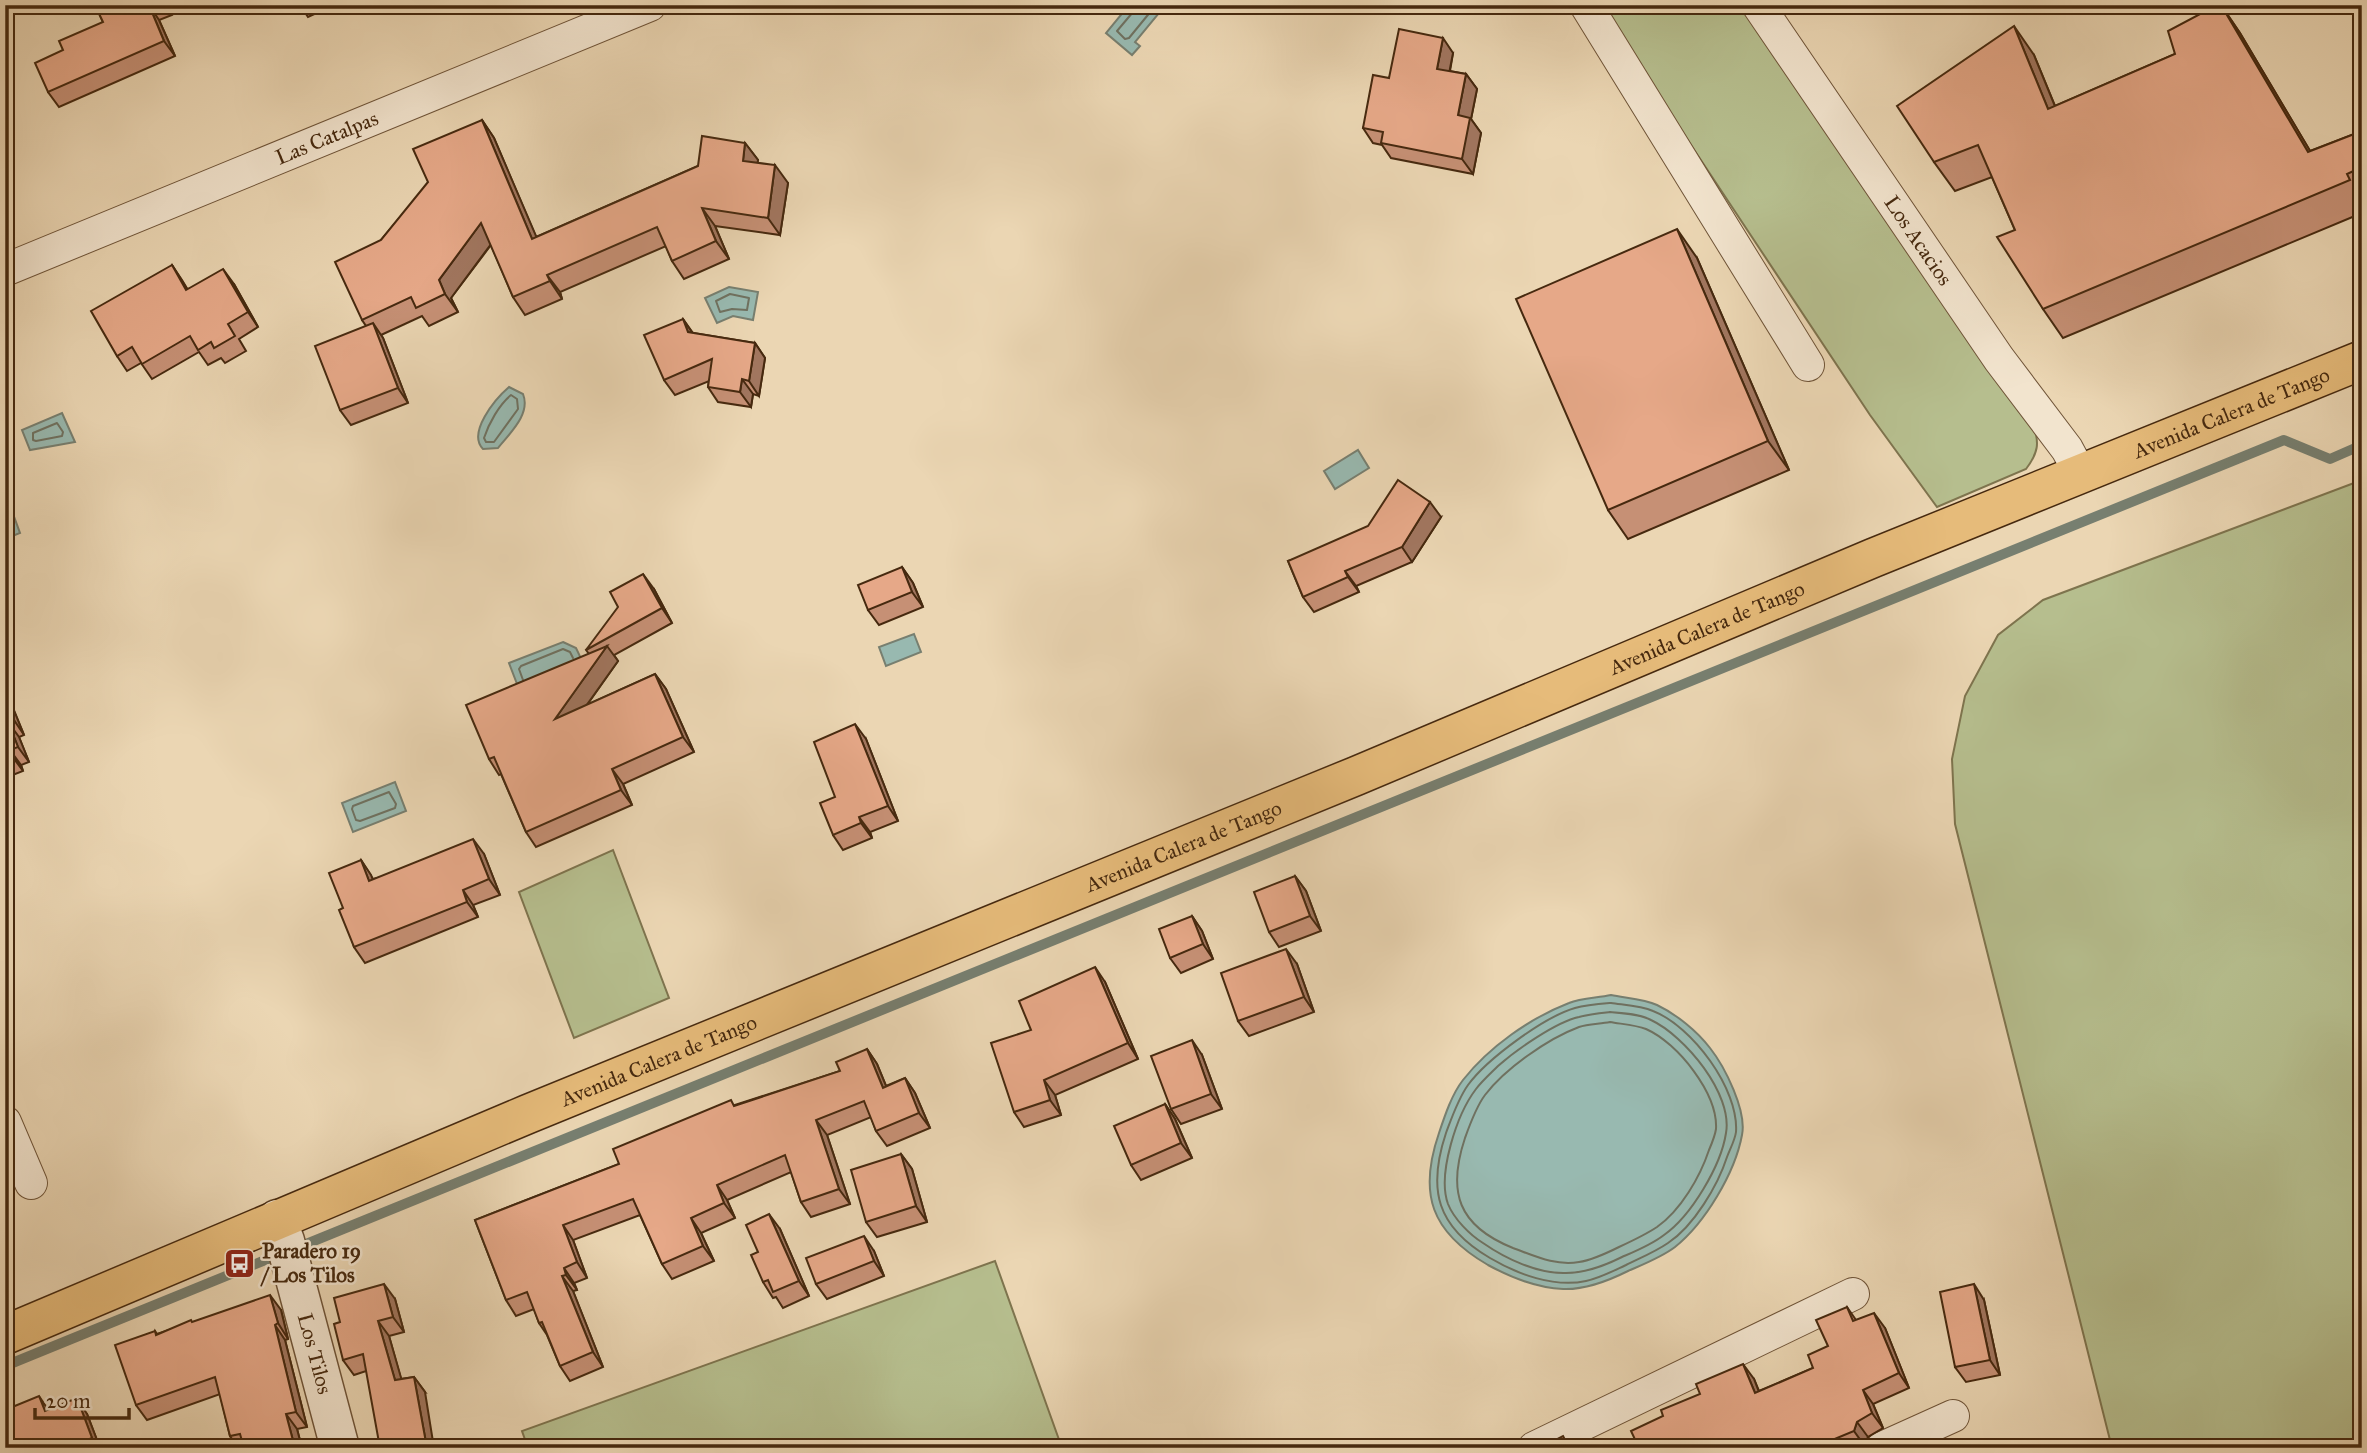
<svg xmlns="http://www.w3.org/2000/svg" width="2367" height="1453" font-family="'IM FELL Great Primer',serif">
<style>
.green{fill:#b6be8e;stroke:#7e744e;stroke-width:2}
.water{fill:#98b9b0;stroke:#777f70;stroke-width:2}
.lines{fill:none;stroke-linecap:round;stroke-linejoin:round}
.shore{stroke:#6f7160;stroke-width:2}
.stream{stroke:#777f70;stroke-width:10}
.minor-casing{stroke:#6f5438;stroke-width:34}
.tertiary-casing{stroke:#6f5438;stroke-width:41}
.primary-casing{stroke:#46290f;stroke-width:41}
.minor{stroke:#f2e4ce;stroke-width:32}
.tertiary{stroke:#f2e4ce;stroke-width:38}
.primary{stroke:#e6bb7a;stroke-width:38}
.wall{fill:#c69075;stroke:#46290f;stroke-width:2}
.shaded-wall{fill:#a1765f;stroke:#46290f;stroke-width:2}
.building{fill:#e6a888;stroke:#46290f;stroke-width:2}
.labels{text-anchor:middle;stroke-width:5;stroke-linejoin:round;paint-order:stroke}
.street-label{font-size:21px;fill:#46290f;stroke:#f2e4ce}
.poi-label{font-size:21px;font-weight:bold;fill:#46290f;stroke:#f2e4ce;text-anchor:start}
</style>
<rect width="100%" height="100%" fill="#ebd6b3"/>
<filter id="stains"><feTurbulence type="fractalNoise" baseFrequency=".00286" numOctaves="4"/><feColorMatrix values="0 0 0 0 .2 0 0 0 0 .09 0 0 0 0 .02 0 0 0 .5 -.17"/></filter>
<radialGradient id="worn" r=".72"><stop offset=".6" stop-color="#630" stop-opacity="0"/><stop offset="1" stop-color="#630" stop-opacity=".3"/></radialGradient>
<g class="green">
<path d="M1598,5H1746L2033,425C2040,443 2038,453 2026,469L1937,507L1870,415Z"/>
<path d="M2362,480V1448H2112L1955,824L1952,759L1965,696L1998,635L2043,600Z"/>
<path d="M613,850L669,998L574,1038L519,892Z"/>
<path d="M995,1261L1062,1448H528L522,1431Z"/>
</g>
<g class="water">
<path d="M1129,5L1164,7L1135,42L1140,46L1132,55L1106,33Z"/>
<path d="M729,287L758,292L753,320L733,316L717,323L705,298Z"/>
<path d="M509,387L523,394C531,414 510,433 498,448L483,449C467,433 495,399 509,387Z"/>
<path d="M62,413L75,442L30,450L22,430Z"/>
<path d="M1358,450L1369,468L1335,489L1324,471Z"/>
<path d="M5,492L20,533L5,539Z"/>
<path d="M914,634L921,652L886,666L879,647Z"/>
<path d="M563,642L576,648L586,669L522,697L509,663Z"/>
<path d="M395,782L406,811L353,832L342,803Z"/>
<path d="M1611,995C1625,998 1644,999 1657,1005C1676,1014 1697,1031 1710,1048C1725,1067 1747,1111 1742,1135C1735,1173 1705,1223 1675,1247C1662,1257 1644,1264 1628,1271C1608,1281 1586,1290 1563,1289C1538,1288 1510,1277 1488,1265C1431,1232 1418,1194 1439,1133C1445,1115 1452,1094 1463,1080C1489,1047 1530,1018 1569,1003C1581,998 1597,998 1611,995Z"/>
</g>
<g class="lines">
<g class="shore">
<path d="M1134,5L1133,12L1117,31L1125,39L1129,38L1156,5"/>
<path d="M730,294L749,298L747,310L732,309L720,312L716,301Z"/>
<path d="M511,395L517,399L518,409L494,442H486L484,438C489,423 499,405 511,395Z"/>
<path d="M57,423L63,432L62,436L36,441L33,440V433Z"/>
<path d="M523,680L519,669L521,666L563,649L570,652L573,658"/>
<path d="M389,792L396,804L395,808L360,821L356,820L352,809L353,806Z"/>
<path d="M1611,1003C1624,1005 1641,1006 1653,1011C1692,1026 1739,1089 1736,1132C1735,1140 1730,1149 1727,1157C1718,1185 1694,1226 1668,1243C1655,1252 1640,1258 1626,1265C1613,1271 1600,1278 1586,1281C1554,1288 1517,1274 1490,1258C1437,1227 1427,1190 1446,1133C1452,1117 1458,1099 1468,1085C1487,1059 1544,1017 1575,1008C1586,1005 1599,1004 1611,1003Z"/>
<path d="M1610,1012C1623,1013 1640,1014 1651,1020C1685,1036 1733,1094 1726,1133C1721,1166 1691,1216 1664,1235C1651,1245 1636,1251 1622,1257C1604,1266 1586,1273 1566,1273C1538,1274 1506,1259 1483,1243C1470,1235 1454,1219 1448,1204C1437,1174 1457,1114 1476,1089C1482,1081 1491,1073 1498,1066C1516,1050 1556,1022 1579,1017C1589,1014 1600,1013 1610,1012Z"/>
<path d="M1610,1022C1621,1024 1636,1025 1646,1029C1678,1043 1718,1094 1716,1129C1715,1136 1712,1143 1709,1150C1700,1177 1681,1210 1657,1227C1645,1235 1632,1241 1619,1247C1607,1253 1593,1260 1579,1262C1555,1266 1535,1256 1513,1248C1458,1226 1447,1192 1465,1138C1470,1124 1476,1107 1485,1095C1505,1069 1547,1039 1579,1027C1588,1024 1600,1024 1610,1022Z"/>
</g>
<g class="stream">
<path d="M294,1249L2284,440L2330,459L2362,445"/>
<path d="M5,1366L280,1254"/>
</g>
<defs>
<g id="minor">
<path d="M1586,5L1808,365"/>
<path id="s1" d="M1758,5L1999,359L2067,449L2081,475"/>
<path id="s2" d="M5,270L650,5"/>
<path d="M5,1122L31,1183"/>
<path d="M1534,1448L1853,1294"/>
<path d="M1882,1448L1953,1416"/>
</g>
<g id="tertiary">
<path id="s3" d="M277,1219L285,1241L340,1448"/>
</g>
<g id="primary">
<path id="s4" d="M5,1335L528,1114L1356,776L1873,558L2362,360"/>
</g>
</defs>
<use href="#minor" class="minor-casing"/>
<use href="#tertiary" class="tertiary-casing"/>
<use href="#primary" class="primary-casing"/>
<use href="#minor" class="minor"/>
<use href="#tertiary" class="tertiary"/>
<use href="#primary" class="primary"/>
</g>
<g class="wall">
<path d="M95,5H167L172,15L159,20L175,56L59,107L48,92L63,50L103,22Z"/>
<path d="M300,5H334L308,17Z"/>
<path d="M2221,5L2240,33L2310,151L2362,131V213L2063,338L2043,309L2015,230L1992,177L1955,191L1934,162L2034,55L2055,106L2175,54Z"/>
<path d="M1453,53L1450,71L1466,74L1477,89L1471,119L1481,133L1473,174L1391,158L1382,145L1373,143L1363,128L1389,78Z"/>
<path d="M482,120L494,138L536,237L698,166L745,143L758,160L757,163L788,183L780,235L715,226L729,259L684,279L672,261L666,246L560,292L562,299L525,315L513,297L491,245L451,298L458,312L429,326L422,316L381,335L383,338L408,403L351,425L340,410L366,326L362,320L381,240Z"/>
<path d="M1697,258L1789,470L1628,539L1608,510Z"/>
<path d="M172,265L187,289L234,284L258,327L239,339L246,351L225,363L221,358L208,365L199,352L152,379L141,363L127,371L117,356Z"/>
<path d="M683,319L693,333L755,343L765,358L759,396L753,394L751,407L718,402L708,387L709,381L675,395L664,380Z"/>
<path d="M1441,517L1412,562L1356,586L1359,592L1314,612L1303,597L1288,561Z"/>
<path d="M902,567L913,583L923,607L879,625L868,610Z"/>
<path d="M654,589L672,623L614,655L618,661L587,705L655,674L666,689L694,752L623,784L632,805L536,847L526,832L501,774L499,775L489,759L589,654L586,650Z"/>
<path d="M5,690L24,735L19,737L29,762L21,765L23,771L5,778Z"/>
<path d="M866,739L898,821L870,832L872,838L843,850L833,835Z"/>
<path d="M484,854L500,895L473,905L478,917L365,963L354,947L343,908L361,860L373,879Z"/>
<path d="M1295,876L1306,891L1321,931L1279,947L1269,932Z"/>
<path d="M1192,916L1202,931L1213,959L1181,973L1170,958Z"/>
<path d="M1297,964L1314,1012L1249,1036L1238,1021Z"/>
<path d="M1105,982L1138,1059L1055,1095L1061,1115L1024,1127L1014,1112L1031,1030Z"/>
<path d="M867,1049L877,1064L886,1086L905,1078L915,1093L930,1128L887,1146L876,1131L871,1117L827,1135L850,1204L811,1217L801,1202L791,1172L727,1200L735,1218L701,1233L714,1261L672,1279L662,1264L640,1215L573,1240L587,1278L574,1283L577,1290L573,1291L603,1367L570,1381L560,1366L547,1335L539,1323L534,1309L516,1316L506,1300L475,1220L619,1164L735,1105L840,1071Z"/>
<path d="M1202,1055L1222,1109L1181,1124L1171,1109Z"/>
<path d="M1165,1104L1175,1119L1192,1158L1141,1180L1131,1165Z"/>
<path d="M901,1154L912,1169L927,1222L877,1237L866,1222Z"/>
<path d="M780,1229L809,1296L783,1308L776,1297L773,1298L763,1282L758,1252Z"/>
<path d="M874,1251L884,1276L827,1299L816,1284Z"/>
<path d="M395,1299L404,1332L389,1336L401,1379L414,1377L425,1392L366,1371L354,1375L343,1360Z"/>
<path d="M1984,1300L2000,1375L1966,1382L1955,1367Z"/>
<path d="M1847,1307L1856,1320L1885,1328L1909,1388L1873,1404L1883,1428L1868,1437L1864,1445L1858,1448H1639L1754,1379L1759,1391L1813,1368L1828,1346Z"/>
<path d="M281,1310L288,1339L285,1340L307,1427L297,1429L302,1448H238L230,1436L220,1394L147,1420L136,1405L155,1331L157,1334L193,1322Z"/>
<path d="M48,1410L87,1414L100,1448H9Z"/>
</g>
<g class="shaded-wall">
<path d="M149,5L159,20L175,56L164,41Z"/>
<path d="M2221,5L2240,33L2328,181L2308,152Z"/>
<path d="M2014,26L2034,55L2068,138L2048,109Z"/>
<path d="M1443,38L1453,53L1447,84L1437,69Z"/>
<path d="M1466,74L1477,89L1471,119L1481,133L1473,174L1462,159L1458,115Z"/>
<path d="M482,120L494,138L545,257L532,239Z"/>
<path d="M745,143L758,160L755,179L743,161Z"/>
<path d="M775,165L788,183L780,235L768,218Z"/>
<path d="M702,208L715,226L729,259L716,241Z"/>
<path d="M481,223L494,240L451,298L458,312L445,294L439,280Z"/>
<path d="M1677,229L1697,258L1789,470L1768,441Z"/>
<path d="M172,265L182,280L197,305L186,290Z"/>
<path d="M223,269L234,284L258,327L248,312Z"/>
<path d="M547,275L560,292L562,299L550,281Z"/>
<path d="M683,319L693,334L688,332Z"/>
<path d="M373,323L383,338L408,403L398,388Z"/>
<path d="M755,343L765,358L759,396L749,381Z"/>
<path d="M742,379L753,394L751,407L740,392Z"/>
<path d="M1430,502L1441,517L1412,562L1402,547Z"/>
<path d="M902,567L913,583L923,607L912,592Z"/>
<path d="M1345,571L1356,586L1359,592L1348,577Z"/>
<path d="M643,574L654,589L672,623L662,608Z"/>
<path d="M607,646L618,661L566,734L555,719Z"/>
<path d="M655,674L666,689L694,752L683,737Z"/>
<path d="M5,690L7,693L24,735L14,720L5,699Z"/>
<path d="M8,722L19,737L29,762L18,747Z"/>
<path d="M855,724L866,739L898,821L888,806Z"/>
<path d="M10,750L21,765L23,771L12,756Z"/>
<path d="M612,769L623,784L632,805L621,790Z"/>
<path d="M859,817L870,832L872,838L861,823Z"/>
<path d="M473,839L484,854L500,895L489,879Z"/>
<path d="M361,860L371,875L379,896L369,881Z"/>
<path d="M1295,876L1306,891L1321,931L1310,916Z"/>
<path d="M463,890L473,905L478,917L467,902Z"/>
<path d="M1192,916L1202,931L1213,959L1203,944Z"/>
<path d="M1286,949L1297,964L1314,1012L1304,997Z"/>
<path d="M1095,967L1105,982L1138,1059L1128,1043Z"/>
<path d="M1192,1040L1202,1055L1222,1109L1211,1094Z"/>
<path d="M867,1049L877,1064L893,1103L883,1088Z"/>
<path d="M905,1078L915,1093L930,1128L919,1113Z"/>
<path d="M1044,1080L1055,1095L1061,1115L1050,1100Z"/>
<path d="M1165,1104L1175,1119L1192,1158L1181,1143Z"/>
<path d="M816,1120L827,1135L850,1204L839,1189Z"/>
<path d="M901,1154L912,1169L927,1222L916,1206Z"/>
<path d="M717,1185L727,1200L735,1218L724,1203Z"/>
<path d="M769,1214L780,1229L809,1296L799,1281Z"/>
<path d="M691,1218L701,1233L714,1261L703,1246Z"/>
<path d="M563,1225L573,1240L587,1278L577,1262Z"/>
<path d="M864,1236L874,1251L884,1276L874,1261Z"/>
<path d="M564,1268L574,1283L577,1290L566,1275Z"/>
<path d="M562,1276L573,1291L603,1367L593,1352Z"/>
<path d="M384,1284L395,1299L404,1332L393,1317Z"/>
<path d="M1974,1284L1984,1300L2000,1375L1990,1360Z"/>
<path d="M270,1295L281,1310L288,1339L278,1323Z"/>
<path d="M1874,1313L1885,1328L1909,1388L1899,1373Z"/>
<path d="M378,1321L389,1336L406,1395L395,1380Z"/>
<path d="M275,1325L285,1340L307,1427L296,1412Z"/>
<path d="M1743,1364L1754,1379L1765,1408L1755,1393Z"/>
<path d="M414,1377L425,1392L434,1448H427Z"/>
<path d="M1863,1390L1873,1404L1883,1428L1872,1413Z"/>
<path d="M39,1396L49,1411H45Z"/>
<path d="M77,1398L87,1414L100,1448H99L92,1438Z"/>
<path d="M286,1414L297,1429L302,1448H295Z"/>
<path d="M1857,1422L1868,1437L1864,1445L1854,1431Z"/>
</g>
<g class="building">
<path d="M95,5H149L164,41L48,92L35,63L63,50L59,41L103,22Z"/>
<path d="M2217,5H2221L2308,152L2362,131V167L2347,174L2350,180L2043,309L1997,237L2015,230L1978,145L1934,162L1897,106L2014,26L2048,109L2175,54L2168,31Z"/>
<path d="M1399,29L1443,38L1437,69L1466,74L1458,115L1470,118L1462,159L1381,143L1383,132L1363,128L1373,75L1389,78Z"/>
<path d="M482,120L532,239L698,166L702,136L745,143L743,161L775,165L768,218L702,208L716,241L672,261L657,227L547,275L550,281L513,297L481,223L439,280L445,294L416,308L411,297L362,320L335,262L381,240L428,182L413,149Z"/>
<path d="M1677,229L1768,441L1608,510L1516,299Z"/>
<path d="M172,265L186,290L223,269L248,312L228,324L235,336L214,348L211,342L198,350L190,336L142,364L132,347L117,356L91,311Z"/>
<path d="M683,319L688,332L755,343L749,381L742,379L740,392L708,387L712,359L664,380L644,335Z"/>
<path d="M373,323L398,388L340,410L315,346Z"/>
<path d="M1398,480L1430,502L1402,547L1345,571L1348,577L1303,597L1288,561L1368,526Z"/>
<path d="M902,567L912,592L868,610L858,585Z"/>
<path d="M643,574L662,608L586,650L618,607L610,592Z"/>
<path d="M607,646L555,719L655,674L683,737L612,769L621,790L526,832L494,757L489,759L466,705Z"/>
<path d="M5,699L14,720L8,722L18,747L10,750L12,756L5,759Z"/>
<path d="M855,724L888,806L859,817L861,823L833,835L820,803L835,797L814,742Z"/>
<path d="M473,839L489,879L463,890L467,902L354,947L339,910L343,908L329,873L361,860L369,881Z"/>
<path d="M1295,876L1310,916L1269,932L1254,892Z"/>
<path d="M1192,916L1203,944L1170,958L1159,929Z"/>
<path d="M1286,949L1304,997L1238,1021L1221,973Z"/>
<path d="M1095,967L1128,1043L1044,1080L1050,1100L1014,1112L991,1043L1031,1030L1019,1001Z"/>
<path d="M1192,1040L1211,1094L1171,1109L1151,1056Z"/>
<path d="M867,1049L883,1088L905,1078L919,1113L876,1131L864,1101L816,1120L839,1189L801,1202L785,1155L717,1185L724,1203L691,1218L703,1246L662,1264L633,1199L563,1225L577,1262L564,1268L566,1275L562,1276L593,1352L560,1366L542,1322L539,1323L527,1292L506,1300L475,1220L619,1164L613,1149L731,1100L734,1106L840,1071L836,1062Z"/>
<path d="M1165,1104L1181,1143L1131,1165L1114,1126Z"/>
<path d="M901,1154L916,1206L866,1222L851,1170Z"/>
<path d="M769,1214L799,1281L773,1292L768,1280L763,1282L751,1255L758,1252L746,1225Z"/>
<path d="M864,1236L874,1261L816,1284L806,1258Z"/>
<path d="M384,1284L393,1317L378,1321L395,1380L414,1377L427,1448H380L363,1354L343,1360L334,1324L340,1322L334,1298Z"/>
<path d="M1974,1284L1990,1360L1955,1367L1940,1292Z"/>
<path d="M270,1295L278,1323L275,1325L296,1412L286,1414L295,1448H244L240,1434L230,1436L215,1377L136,1405L115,1345L155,1331L156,1335L191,1320L192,1322Z"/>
<path d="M1847,1307L1853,1321L1874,1313L1899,1373L1863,1390L1872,1413L1857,1422L1854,1431L1813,1448H1639L1631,1431L1663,1416L1661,1410L1700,1394L1696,1384L1743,1364L1755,1393L1813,1368L1808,1355L1828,1346L1816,1320Z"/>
<path d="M39,1396L45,1411L77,1398L92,1438L67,1448H9L5,1439V1410Z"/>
<path d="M1563,1436L1569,1448H1540Z"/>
</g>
<defs>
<symbol id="bus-square" viewBox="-11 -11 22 22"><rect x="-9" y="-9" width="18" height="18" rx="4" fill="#8f2418" stroke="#f2e4ce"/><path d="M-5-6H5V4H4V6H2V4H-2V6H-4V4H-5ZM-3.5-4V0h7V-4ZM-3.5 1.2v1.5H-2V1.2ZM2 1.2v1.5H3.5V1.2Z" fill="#fff"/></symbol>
</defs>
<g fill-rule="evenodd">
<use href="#bus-square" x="222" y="1246" width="35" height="35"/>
</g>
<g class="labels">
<g class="street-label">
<text dy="7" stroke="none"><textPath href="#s2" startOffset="348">Las Catalpas</textPath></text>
<text dy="7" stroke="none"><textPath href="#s1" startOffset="285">Los Acacios</textPath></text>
<text dy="7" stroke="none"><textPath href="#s4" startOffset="2410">Avenida Calera de Tango</textPath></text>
<text dy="7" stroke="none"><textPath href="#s4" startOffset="1843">Avenida Calera de Tango</textPath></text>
<text dy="7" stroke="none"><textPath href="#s4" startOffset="1276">Avenida Calera de Tango</textPath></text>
<text dy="7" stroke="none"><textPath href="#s4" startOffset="709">Avenida Calera de Tango</textPath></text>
<text dy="7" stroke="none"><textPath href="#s3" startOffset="140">Los Tilos</textPath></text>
</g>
<g class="poi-label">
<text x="262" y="1258">Paradero 19<tspan x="262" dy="24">/ Los Tilos</tspan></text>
</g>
</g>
<rect width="2367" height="1453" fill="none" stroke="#ebd6b3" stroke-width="28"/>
<rect x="7" y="7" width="2353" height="1439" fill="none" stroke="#46290f" stroke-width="3.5"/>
<rect x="14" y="14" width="2339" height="1425" fill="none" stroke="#46290f" stroke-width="2"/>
<path d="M35 1408v10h94v-10" fill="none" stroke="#46290f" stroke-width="3.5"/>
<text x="46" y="1408" font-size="21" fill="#46290f" stroke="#f2e4ce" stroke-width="5" paint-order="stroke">20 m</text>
<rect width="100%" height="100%" filter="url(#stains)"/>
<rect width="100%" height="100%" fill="url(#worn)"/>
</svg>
